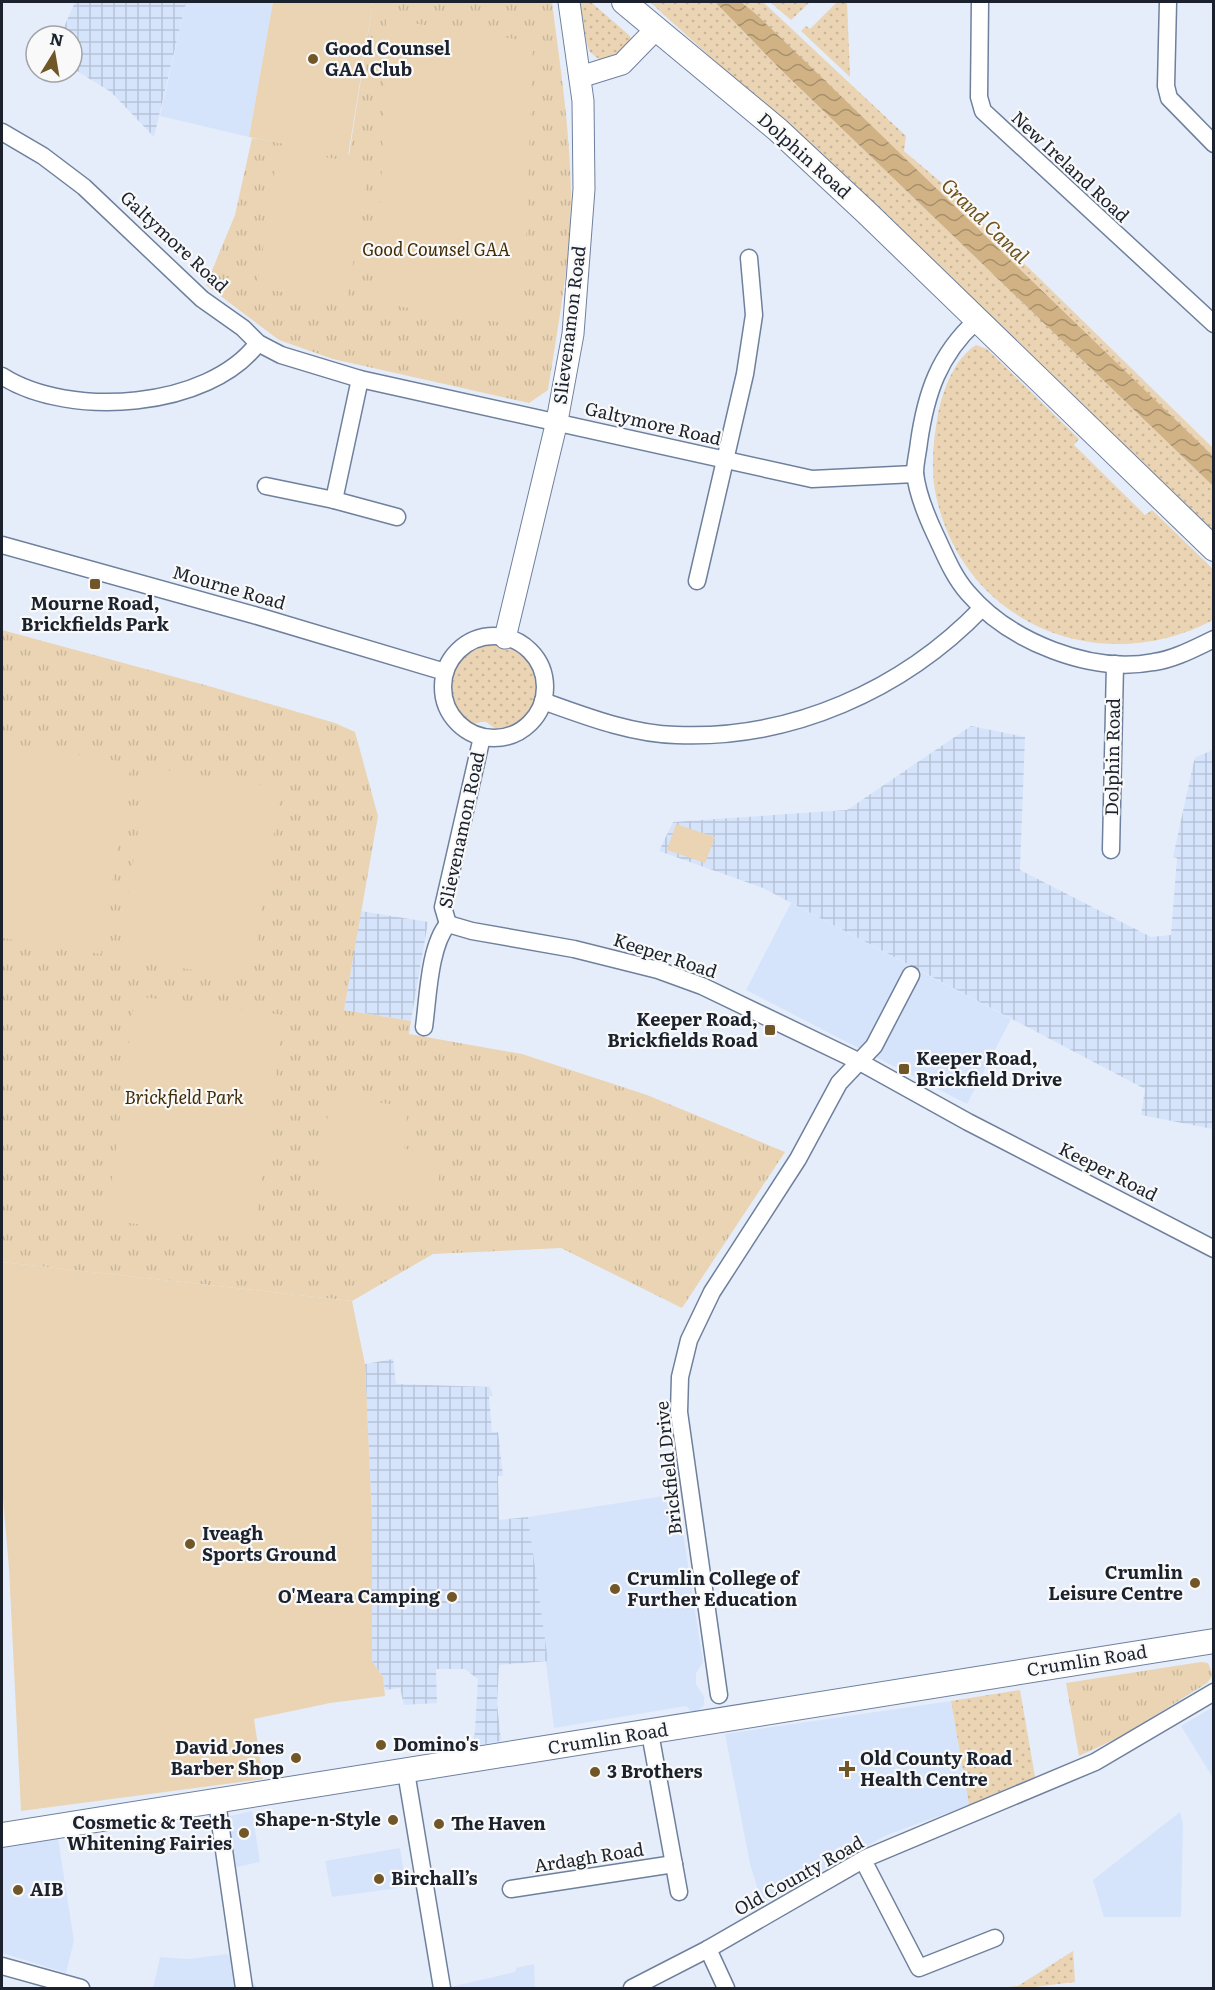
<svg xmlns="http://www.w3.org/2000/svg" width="1215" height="1990" font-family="Literata,serif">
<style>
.built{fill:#d6e4fb}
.industrial{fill:url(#industrial-grid)}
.grass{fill:url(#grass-dots)}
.park{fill:url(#park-tufts)}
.pitch{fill:#ead4b3}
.water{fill:url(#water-waves)}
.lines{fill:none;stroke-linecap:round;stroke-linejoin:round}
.minor-casing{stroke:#6f809d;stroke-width:19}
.tertiary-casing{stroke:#6f809d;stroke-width:23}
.secondary-casing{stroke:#6f809d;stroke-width:26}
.minor{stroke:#fff;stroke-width:16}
.tertiary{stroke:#fff;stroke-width:21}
.secondary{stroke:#fff;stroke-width:24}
.poi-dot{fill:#715628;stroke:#f9f9f9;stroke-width:2}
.labels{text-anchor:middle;stroke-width:4.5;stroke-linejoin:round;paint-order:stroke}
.poi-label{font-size:18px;font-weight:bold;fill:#1b222d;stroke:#f9f9f9;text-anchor:start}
.street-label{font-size:18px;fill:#1b222d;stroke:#f9f9f9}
.park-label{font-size:18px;font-style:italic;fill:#402b04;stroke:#f9f9f9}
.water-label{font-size:20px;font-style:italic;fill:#6f511b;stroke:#f9f9f9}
</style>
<defs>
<pattern id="industrial-grid" width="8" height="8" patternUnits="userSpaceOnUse" patternTransform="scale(1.5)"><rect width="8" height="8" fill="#d6e4fb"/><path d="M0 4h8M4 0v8" fill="none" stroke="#b7c3d7"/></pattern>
<pattern id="grass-dots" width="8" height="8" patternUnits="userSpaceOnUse" patternTransform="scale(1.5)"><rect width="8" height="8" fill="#ead4b3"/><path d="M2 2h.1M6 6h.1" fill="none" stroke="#c8b69a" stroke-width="1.8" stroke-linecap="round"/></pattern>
<pattern id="park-tufts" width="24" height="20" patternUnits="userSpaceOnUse" patternTransform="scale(1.5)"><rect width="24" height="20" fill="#ead4b3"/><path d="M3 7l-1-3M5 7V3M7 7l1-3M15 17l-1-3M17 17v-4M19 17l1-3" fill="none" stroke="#c8b69a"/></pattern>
<pattern id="water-waves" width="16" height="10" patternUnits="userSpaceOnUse" patternTransform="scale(1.5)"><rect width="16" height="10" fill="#d0b284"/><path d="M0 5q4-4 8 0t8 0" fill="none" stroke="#a8906c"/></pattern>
</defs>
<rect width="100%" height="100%" fill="#e5edfa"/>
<g class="built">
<path d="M186,2H273L249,137L160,116Z"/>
<path d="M791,903L1011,1019L967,1104L746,990Z"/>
<path d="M677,1494L703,1662L696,1673V1684L704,1697V1705L698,1711H691L686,1706L554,1728L528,1517Z"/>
<path d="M951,1701L969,1805L887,1835L762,1903L750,1864L725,1734Z"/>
<path d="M1213,1707L1214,1777L1213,1778L1181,1726Z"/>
<path d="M252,1811L260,1862L232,1868L225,1817Z"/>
<path d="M1180,1812L1183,1823L1181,1917H1104L1093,1880Z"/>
<path d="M58,1838L74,1941L66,1973L2,1953V1847Z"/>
<path d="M400,1848L406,1887L332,1897L325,1861Z"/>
<path d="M227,1954L258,1988H153L160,1957L189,1959Z"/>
<path d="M534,1964L535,1988H446L515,1972L516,1968Z"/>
</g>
<g class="industrial">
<path d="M75,2H186L154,137L111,92L72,68V36H60Z"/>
<path d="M971,726L1025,737L1020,870L1151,937L1171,935L1177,858L1173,857L1194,761L1196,757L1213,750V1129L1141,1115L1145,1089L763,888L659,851L673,822L847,810Z"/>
<path d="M361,911L428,922L411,1021L344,1010Z"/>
<path d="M393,1359L396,1384L490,1387L493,1396H489L492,1432H498L503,1476H498L499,1520L528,1517L548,1661L499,1665L497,1703L501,1741L474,1746L478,1679L465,1669H436L437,1703L404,1705L400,1688L385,1690L383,1677L372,1661V1519L365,1364Z"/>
</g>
<g class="grass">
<path d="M580,2H591L630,36L632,42L626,53L600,60L590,52L587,45Z"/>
<path d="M650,2H715L781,70L1213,486V531L772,113Z"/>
<path d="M741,2H763L906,136L904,151L943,184L1213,448V456Z"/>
<path d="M770,2H810L791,20Z"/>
<path d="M837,2H847L850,77L801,31L806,26L810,29Z"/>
<path d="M976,345L987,349L1079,439L1074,445L1145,515L1152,510L1213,569V620C1102,679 967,626 937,500C930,472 933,442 938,414C943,390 954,359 976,345Z"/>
<path d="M499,644C554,659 553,722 500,732L486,722C480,721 474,726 468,723C432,705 451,643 499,644Z"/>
<path d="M1020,1690L1035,1777L969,1805L951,1701Z"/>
<path d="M1073,1951L1075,1982L1025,1988H998L1018,1986Z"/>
</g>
<g class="park">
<path d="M373,2H552C560,65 570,129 571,194C571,259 558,325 548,390L529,403L333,359L279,340L206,285L235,215L252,138L349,155Z"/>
<path d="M2,630L212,687L335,723L355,732L378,816L344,1010L411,1021L409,1034L522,1054L647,1095L785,1152L682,1308L561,1248L433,1254L352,1301L2,1262Z"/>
<path d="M1201,1662L1208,1663L1213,1675L1207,1683L1124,1735L1079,1756L1066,1683Z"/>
</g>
<g class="pitch">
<path d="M273,2H373L348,156L249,137Z"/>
<path d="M386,19L533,42L523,326L378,303Z"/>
<path d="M278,150L369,164L347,302L257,288Z"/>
<path d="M2,743L131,763L101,954L2,938Z"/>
<path d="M148,767L281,788L251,979L118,958Z"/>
<path d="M676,824L715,837L705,863L667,850Z"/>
<path d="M135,996L283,1015L254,1240L107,1220Z"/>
<path d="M330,1097L408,1106L404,1149L442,1154L435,1209L318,1195Z"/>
<path d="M2,1262L352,1301L365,1364L372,1519V1661L383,1677L385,1696L330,1703L254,1719L263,1779L21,1811L9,1568L2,1487Z"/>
</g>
<path class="water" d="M715,2H741L757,15L1213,456V486L781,70Z"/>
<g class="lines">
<defs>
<g id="minor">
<path d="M980,2L979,97L983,111L1214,324"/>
<path d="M1168,2L1166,86L1169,98L1214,144"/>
<path d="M2,132L43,156L84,187L202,299L243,328L258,343L281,355L360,379L812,479L915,474"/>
<path d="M976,321C939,355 926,393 919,442C918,452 915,463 915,473C917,492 927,517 935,534C945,555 953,576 968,593C1010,642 1091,674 1154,662C1175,659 1195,648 1214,639"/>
<path d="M2,376C69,419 209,409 258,343"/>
<path d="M266,486L334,500L397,517"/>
<path d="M334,500L360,379"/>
<path d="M2,545L254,615L445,672"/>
<path d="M697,581L745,374L754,315L749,258"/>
<circle cx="494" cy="687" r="51"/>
<path d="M543,701C585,716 631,734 676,735C791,740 903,690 982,608"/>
<path d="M1111,850L1115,664"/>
<path d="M448,924L472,931L574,949L658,970L702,986L858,1061L968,1122L1214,1249"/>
<path d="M448,924L443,907L482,737"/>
<path d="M424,1027C428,999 429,946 448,924"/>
<path d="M719,1695L679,1412L680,1377L689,1340L712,1292L798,1159L839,1083L874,1046L911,975"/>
<path d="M650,1733L679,1892"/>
<path d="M406,1772L442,1988"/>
<path d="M217,1802L244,1988"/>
<path d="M863,1860L919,1968L995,1938"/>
<path d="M511,1889L674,1864"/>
<path d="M708,1949L726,1988"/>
<path d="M2,1966L81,1988"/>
<path d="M632,1988L708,1949L866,1858L1095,1762L1214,1692"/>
</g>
<g id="tertiary">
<path d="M580,77L622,64L655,30"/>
<path d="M505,638L557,421L573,334L584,189L583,101L569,2"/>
</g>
<g id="secondary">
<path d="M624,2L778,130L867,213L1214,549"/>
<path d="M2,1835L1214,1641"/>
</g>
</defs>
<use href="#minor" class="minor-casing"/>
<use href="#tertiary" class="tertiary-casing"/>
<use href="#secondary" class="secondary-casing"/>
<use href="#minor" class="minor"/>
<use href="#tertiary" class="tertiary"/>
<use href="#secondary" class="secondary"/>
</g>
<g class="poi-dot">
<circle cx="313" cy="59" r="6"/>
<rect x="89" y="578" width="12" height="12" rx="3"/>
<rect x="764" y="1024" width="12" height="12" rx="3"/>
<rect x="898" y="1063" width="12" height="12" rx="3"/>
<circle cx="190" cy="1544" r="6"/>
<circle cx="1195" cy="1583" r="6"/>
<circle cx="615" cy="1589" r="6"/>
<circle cx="452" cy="1597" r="6"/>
<circle cx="381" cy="1745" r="6"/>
<circle cx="296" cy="1758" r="6"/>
<path d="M844 1760h6v6h6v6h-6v6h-6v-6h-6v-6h6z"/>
<circle cx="595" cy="1772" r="6"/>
<circle cx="393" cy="1820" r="6"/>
<circle cx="439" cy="1824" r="6"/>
<circle cx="244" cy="1833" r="6"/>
<circle cx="379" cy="1879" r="6"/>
<circle cx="18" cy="1890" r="6"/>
</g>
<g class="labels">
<g class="poi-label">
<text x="325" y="55">Good Counsel<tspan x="325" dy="21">GAA Club</tspan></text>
<text x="95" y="610" text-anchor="middle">Mourne Road,<tspan x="95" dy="21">Brickfields Park</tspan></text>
<text x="758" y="1026" text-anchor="end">Keeper Road,<tspan x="758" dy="21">Brickfields Road</tspan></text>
<text x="916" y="1065">Keeper Road,<tspan x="916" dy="21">Brickfield Drive</tspan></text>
<text x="202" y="1540">Iveagh<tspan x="202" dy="21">Sports Ground</tspan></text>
<text x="1183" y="1579" text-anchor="end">Crumlin<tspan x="1183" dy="21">Leisure Centre</tspan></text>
<text x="627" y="1585">Crumlin College of<tspan x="627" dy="21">Further Education</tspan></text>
<text x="440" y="1603" text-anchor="end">O'Meara Camping</text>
<text x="393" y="1751">Domino's</text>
<text x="284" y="1754" text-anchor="end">David Jones<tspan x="284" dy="21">Barber Shop</tspan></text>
<text x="860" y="1765">Old County Road<tspan x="860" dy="21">Health Centre</tspan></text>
<text x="607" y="1778">3 Brothers</text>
<text x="381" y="1826" text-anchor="end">Shape-n-Style</text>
<text x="232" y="1829" text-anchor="end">Cosmetic &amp; Teeth<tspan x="232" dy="21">Whitening Fairies</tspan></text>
<text x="451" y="1830">The Haven</text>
<text x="391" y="1885">Birchall’s</text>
<text x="30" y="1896">AIB</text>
</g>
<g class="street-label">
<text transform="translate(804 156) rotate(42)" y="6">Dolphin Road</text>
<text transform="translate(1070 167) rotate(43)" y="6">New Ireland Road</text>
<text transform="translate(174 242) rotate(43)" y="6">Galtymore Road</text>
<text transform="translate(570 325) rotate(-83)" y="6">Slievenamon Road</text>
<text transform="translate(653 424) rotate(13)" y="6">Galtymore Road</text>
<text transform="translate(229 588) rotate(16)" y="6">Mourne Road</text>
<text transform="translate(1113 757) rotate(-89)" y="6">Dolphin Road</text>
<text transform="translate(462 830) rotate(-78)" y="6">Slievenamon Road</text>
<text transform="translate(665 956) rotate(18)" y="6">Keeper Road</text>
<text transform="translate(1108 1172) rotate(27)" y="6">Keeper Road</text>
<text transform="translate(669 1468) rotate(-96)" y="6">Brickfield Drive</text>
<text transform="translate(1087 1661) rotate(-9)" y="6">Crumlin Road</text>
<text transform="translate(608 1739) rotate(-9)" y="6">Crumlin Road</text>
<text transform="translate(589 1858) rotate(-9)" y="6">Ardagh Road</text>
<text transform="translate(799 1876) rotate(-29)" y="6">Old County Road</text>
</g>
<g class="park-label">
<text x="436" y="256">Good Counsel GAA</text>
<text x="184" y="1104">Brickfield Park</text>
</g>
<g class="water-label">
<text transform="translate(985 221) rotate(44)" y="7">Grand Canal</text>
</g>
</g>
<rect width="1215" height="1990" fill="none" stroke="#1b222d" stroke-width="6"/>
<g transform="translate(54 54) rotate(11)"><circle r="28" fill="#f9f9f9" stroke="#a0a3a7" stroke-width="1.5"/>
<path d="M0-4.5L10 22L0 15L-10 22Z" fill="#715628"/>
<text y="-9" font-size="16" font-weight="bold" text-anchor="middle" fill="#1b222d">N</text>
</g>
</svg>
